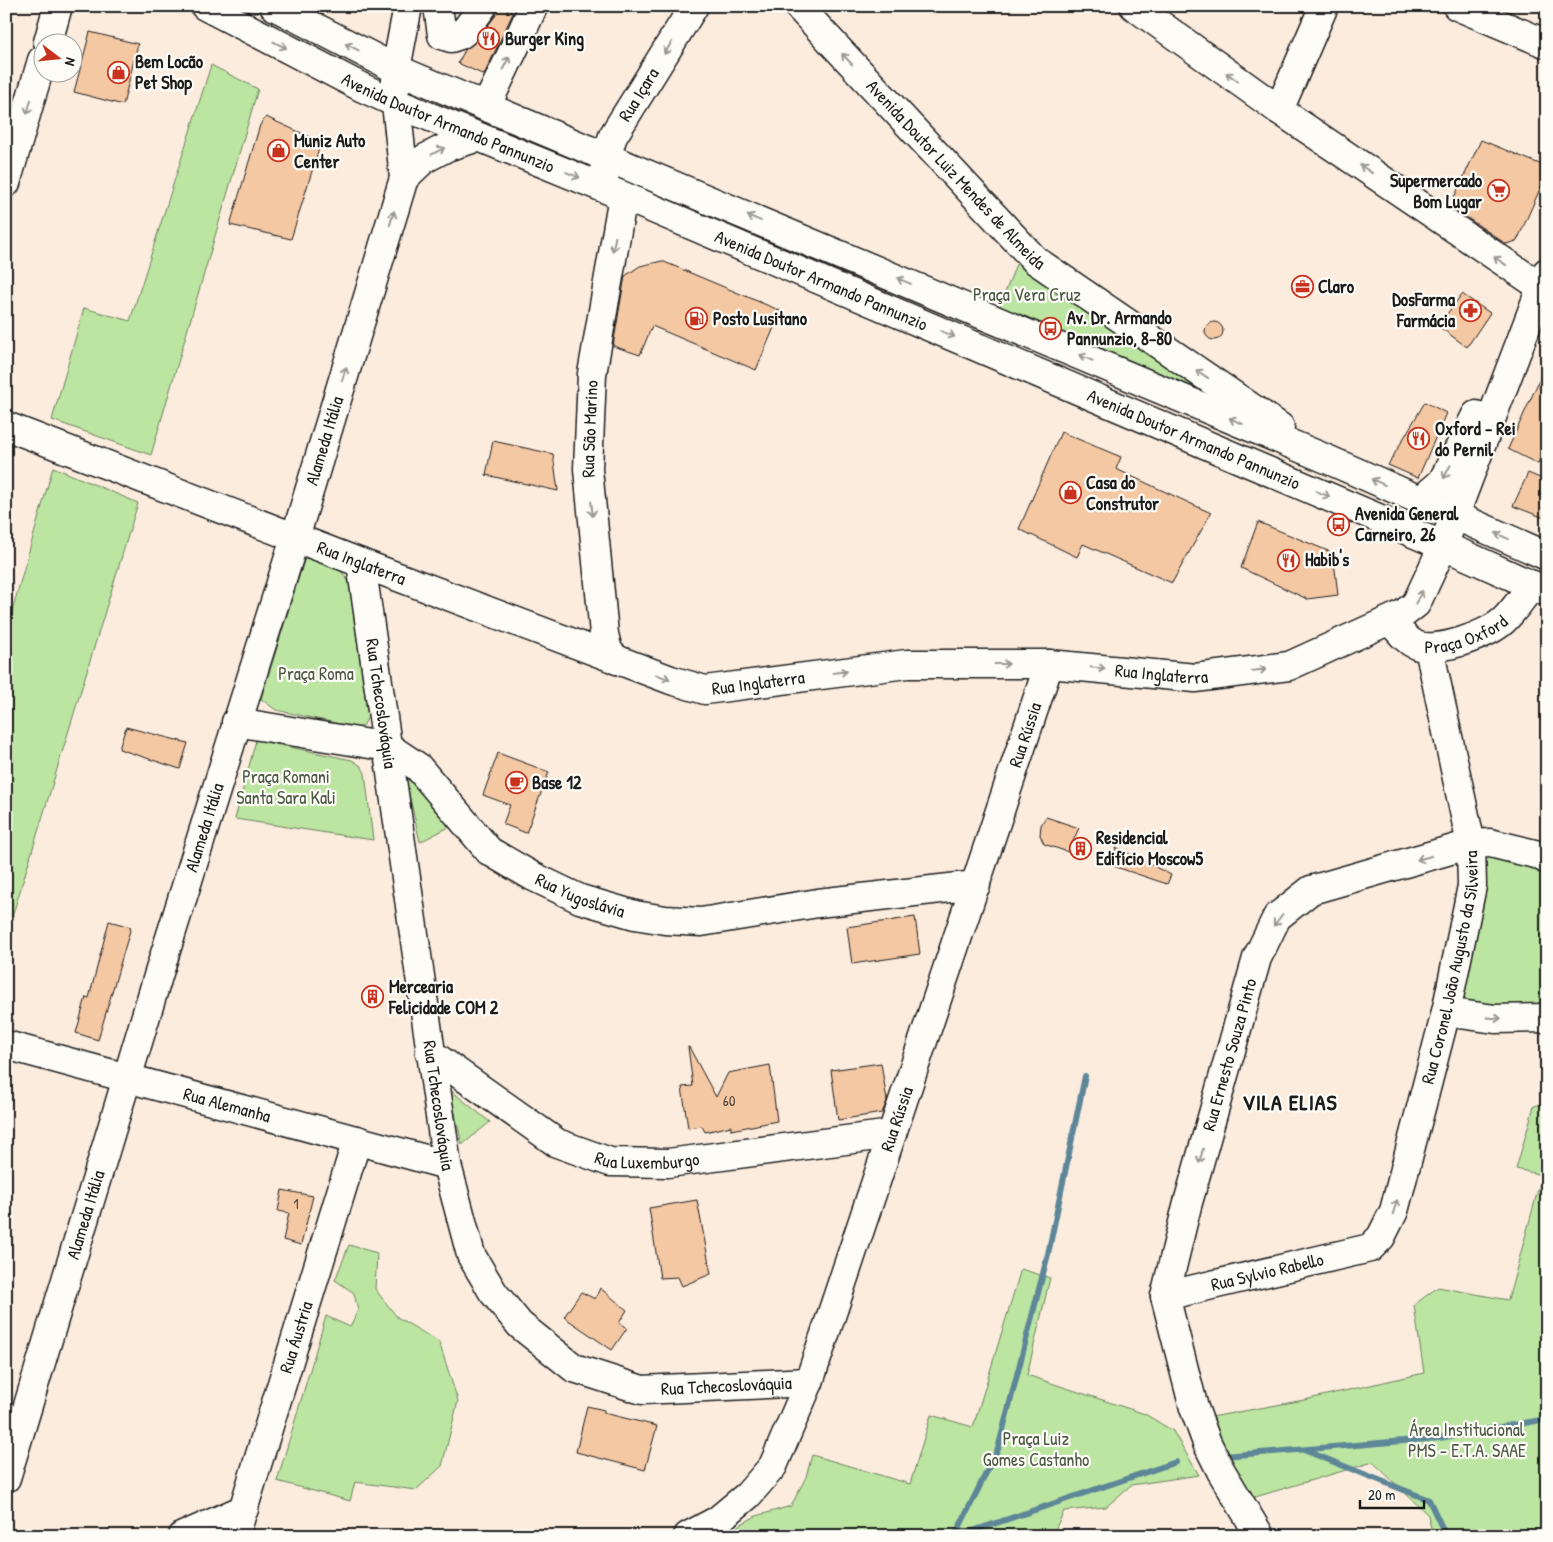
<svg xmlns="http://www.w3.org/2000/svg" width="1553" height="1542" font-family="'Patrick Hand',sans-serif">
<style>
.green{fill:#bbe5a1;stroke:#6c805e}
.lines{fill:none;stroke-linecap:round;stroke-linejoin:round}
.stream{stroke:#5d8698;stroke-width:6}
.building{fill:#f5c8a4;stroke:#1c1c1c}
.minor-casing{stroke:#1c1c1c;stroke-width:31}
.major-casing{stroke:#1c1c1c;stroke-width:31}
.minor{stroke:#fdfcf7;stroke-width:28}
.major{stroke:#fdfcf7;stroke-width:28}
.oneway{stroke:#989794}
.labels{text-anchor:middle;stroke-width:4.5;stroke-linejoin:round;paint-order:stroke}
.number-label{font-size:15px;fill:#52473e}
.poi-label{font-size:18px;font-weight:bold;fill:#1c1c1c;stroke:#fdfcf7;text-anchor:start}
.street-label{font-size:18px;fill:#1c1c1c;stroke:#fdfcf7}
.park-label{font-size:18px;fill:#4c5844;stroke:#fdfcf7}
.district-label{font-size:22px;font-weight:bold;letter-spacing:1px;fill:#1c1c1c;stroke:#fdfcf7}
</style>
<rect width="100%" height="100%" fill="#fbecde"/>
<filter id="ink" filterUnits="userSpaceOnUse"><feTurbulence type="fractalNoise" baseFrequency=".02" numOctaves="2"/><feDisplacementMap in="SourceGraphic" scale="10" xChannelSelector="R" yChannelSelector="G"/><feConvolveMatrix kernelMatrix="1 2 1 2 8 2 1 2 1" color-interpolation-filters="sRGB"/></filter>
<g filter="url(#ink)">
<g class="green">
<path d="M211,65L258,89L151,455L52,420L84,308L130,321Z"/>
<path d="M1016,264L1224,401L1000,306Z"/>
<path d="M53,467L138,503L6,937V632Z"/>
<path d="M309,556L336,564L349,582L368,717L363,726L358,728L276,710L261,699L304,561Z"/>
<path d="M256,740L352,760L361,766L365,773L373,840L235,819Z"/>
<path d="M405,776L453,825L420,842Z"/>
<path d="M1485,856L1532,865L1547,872V1014L1455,1009Z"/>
<path d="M450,1090L490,1122L462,1145Z"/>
<path d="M1547,1103V1536H1433L1428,1515L1373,1462L1252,1498L1206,1418L1304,1400L1424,1373L1414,1305L1438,1287L1508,1300L1542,1175L1516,1169L1534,1106Z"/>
<path d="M349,1245L377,1253L375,1289L397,1317L439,1342L458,1401L442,1466L416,1490L355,1482L350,1501L277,1481L326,1316L350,1327L358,1310L354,1293L335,1280Z"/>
<path d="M1021,1269L1050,1278L1027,1375L1145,1414L1173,1431L1199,1475L1131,1485L1106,1507L1064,1511L1052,1536H720L756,1516L791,1506L806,1477L812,1455L910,1484L931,1415L973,1427Z"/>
</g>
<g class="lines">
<g class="stream">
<path d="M1304,1450L1429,1500L1446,1536"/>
<path d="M1224,1456L1439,1438L1547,1419"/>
<path d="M955,1536L998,1449L1048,1254L1085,1076"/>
<path d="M958,1536L1176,1462"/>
</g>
</g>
<g class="building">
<path d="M498,6H502L513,13L484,75L458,63L465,50L476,41L496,15Z"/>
<path d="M90,32L138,44L123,105L74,92Z"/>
<path d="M266,117L321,142L291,239L230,225L260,125Z"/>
<path d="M1481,140L1547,167V173L1517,241L1506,244L1450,206Z"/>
<path d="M662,261L781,311L756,370L652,326L640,355L613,346L625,276L640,266Z"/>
<path d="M1462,294L1490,313L1467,347L1438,326Z"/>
<circle cx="1214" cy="331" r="9"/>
<path d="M1547,363V442L1538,464L1508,449Z"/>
<path d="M1425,402L1446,413L1418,478L1388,465Z"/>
<path d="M1061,432L1121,457L1116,469L1211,513L1172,583L1083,544L1077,557L1019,529Z"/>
<path d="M493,441L553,454L558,491L486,475Z"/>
<path d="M1528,473L1547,481V519L1513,506Z"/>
<path d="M1258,522L1333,553L1338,595L1307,599L1241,568Z"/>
<path d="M126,727L188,743L180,769L119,749Z"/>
<path d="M498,753L549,772L526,833L503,824L510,805L483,795Z"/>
<path d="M1046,817L1079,828L1068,852L1044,844L1040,835L1041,825Z"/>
<path d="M1116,847L1171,875L1167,884L1113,866Z"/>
<path d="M915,917L920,954L852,964L847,927Z"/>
<path d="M109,921L131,927L98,1040L76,1033L86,997L89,998Z"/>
<path d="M688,1047H689L716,1097L728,1073L770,1065L777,1121L731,1130V1126L705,1132L702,1126L688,1128L682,1087L693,1086Z"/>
<path d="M881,1063L887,1101L882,1113L838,1120L831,1070Z"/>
<path d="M282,1190L313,1196L301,1245L283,1240L289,1213L278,1211Z"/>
<path d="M697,1200L711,1274L682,1286L678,1277L660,1278L649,1208Z"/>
<path d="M600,1288L627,1310L619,1323L627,1328L612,1350L564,1317L581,1292L595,1299Z"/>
<path d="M587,1406L604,1410V1413L657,1426L645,1470L576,1452Z"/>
</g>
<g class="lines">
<defs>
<g id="minor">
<path d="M438,6L442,35L451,38L460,35L464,32L483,6"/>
<path d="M1134,6L1279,110L1547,291"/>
<path d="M1457,6L1547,44"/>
<path d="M48,42L58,6"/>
<path d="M486,107L521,34L533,7L531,6"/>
<path d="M1279,110L1324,6"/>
<path d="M404,178L424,159L447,147L479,137"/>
<path d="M6,183L42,60"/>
<path id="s1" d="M605,188C602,169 607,154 613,136L694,6"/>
<path id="s2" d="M6,426L361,563L671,680L705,690L907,664H1049L1195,678L1289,666L1403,614L1416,604L1443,546L1547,272"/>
<path d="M1421,500L1442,482L1476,415"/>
<path id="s3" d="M361,563L447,1165L471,1255L493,1292L520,1325L574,1368L642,1390L809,1382"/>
<path id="s4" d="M1390,621C1398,629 1405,640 1416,645C1436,654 1487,635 1503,621C1514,611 1523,596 1533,585"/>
<path id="s5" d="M617,660L608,651L604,634L588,469L592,374L623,196"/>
<path id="s6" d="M236,722L388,747L418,767L489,851L532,876L580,899L635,915L665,920L701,922L818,903L976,885"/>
<path d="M1446,1012L1495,1019L1547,1018"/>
<path id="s7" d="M6,1045L447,1165"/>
<path id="s8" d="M430,1053L557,1143L610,1162L668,1163L892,1134"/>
<path id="s9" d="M1165,1296L1370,1248L1381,1237L1394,1211L1446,1012L1472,886L1471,844L1429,648"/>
<path id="s10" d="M6,1478L158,976L295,538L404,178L396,103"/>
<path d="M183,1536L244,1509"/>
<path id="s11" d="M235,1536L357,1140"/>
<path id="s12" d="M688,1536L718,1520L748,1495L773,1466L809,1382L1049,664"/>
<path id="s13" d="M1260,1536L1221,1471L1207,1443L1194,1408L1165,1296L1187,1206L1257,958L1277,917L1311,890L1471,844L1490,843L1539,855L1547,860"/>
</g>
<g id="major">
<path id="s14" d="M205,6L363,88L396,103L623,196L1467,556L1547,592"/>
<path d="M274,6L396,69L1329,460L1547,556"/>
<path id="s15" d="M798,6L1035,260L1280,427"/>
<path d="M396,86V69L408,6"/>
</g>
</defs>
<use href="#minor" class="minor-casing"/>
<use href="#major" class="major-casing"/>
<use href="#minor" class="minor"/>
<use href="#major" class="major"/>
</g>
<defs><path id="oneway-shaft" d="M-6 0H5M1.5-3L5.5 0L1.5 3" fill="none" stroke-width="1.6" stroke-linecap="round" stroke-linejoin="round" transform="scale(1.25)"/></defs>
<g class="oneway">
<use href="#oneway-shaft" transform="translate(280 45) rotate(27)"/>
<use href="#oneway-shaft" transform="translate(352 47) rotate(-154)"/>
<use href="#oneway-shaft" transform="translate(668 48) rotate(122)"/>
<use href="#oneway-shaft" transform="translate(847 59) rotate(-133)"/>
<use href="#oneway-shaft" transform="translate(506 63) rotate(-63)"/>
<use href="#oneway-shaft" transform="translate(1232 77) rotate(-144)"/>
<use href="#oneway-shaft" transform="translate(29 107) rotate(106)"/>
<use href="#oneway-shaft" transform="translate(438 151) rotate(-28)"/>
<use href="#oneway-shaft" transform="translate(1366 169) rotate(-146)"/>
<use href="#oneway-shaft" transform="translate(573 175) rotate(22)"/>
<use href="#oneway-shaft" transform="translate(392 218) rotate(-73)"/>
<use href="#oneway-shaft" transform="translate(754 218) rotate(-157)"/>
<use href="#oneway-shaft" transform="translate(614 244) rotate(101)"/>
<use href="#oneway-shaft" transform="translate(1500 261) rotate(-146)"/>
<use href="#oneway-shaft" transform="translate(904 281) rotate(-157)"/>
<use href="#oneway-shaft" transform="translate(948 334) rotate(23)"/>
<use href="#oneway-shaft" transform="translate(1086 358) rotate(-157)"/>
<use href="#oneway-shaft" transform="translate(344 374) rotate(-73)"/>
<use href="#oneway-shaft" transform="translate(1202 374) rotate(-146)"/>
<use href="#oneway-shaft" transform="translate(1236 421) rotate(-157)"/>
<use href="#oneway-shaft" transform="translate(1447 472) rotate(117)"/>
<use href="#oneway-shaft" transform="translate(1378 482) rotate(-156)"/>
<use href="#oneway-shaft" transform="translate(1323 494) rotate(23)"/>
<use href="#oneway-shaft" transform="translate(592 509) rotate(84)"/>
<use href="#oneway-shaft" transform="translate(1502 536) rotate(-156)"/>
<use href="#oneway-shaft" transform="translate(1419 597) rotate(-61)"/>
<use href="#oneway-shaft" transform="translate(1002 664)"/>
<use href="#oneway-shaft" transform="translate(1098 668) rotate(6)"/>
<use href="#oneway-shaft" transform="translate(1259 670) rotate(-7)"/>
<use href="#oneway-shaft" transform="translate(840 672) rotate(-7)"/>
<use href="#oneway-shaft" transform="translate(663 677) rotate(20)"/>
<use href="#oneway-shaft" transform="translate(1424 858) rotate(164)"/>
<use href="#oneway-shaft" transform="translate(1278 920) rotate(127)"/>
<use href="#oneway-shaft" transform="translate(1494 1018) rotate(4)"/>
<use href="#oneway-shaft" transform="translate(1201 1156) rotate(106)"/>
<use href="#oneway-shaft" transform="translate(1395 1207) rotate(-73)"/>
</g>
</g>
<defs>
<symbol id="restaurant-ring" viewBox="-11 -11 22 22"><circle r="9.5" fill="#fdfcf7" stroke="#c8321e" stroke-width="1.5"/><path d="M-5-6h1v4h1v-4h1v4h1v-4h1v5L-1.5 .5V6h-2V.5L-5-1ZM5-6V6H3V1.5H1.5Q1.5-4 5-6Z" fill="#c8321e"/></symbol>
<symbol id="shop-ring" viewBox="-11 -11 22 22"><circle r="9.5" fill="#fdfcf7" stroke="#c8321e" stroke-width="1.5"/><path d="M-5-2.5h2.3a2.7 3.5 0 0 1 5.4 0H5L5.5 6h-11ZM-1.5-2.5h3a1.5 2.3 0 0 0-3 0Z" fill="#c8321e"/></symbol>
<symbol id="supermarket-ring" viewBox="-11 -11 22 22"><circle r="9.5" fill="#fdfcf7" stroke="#c8321e" stroke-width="1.5"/><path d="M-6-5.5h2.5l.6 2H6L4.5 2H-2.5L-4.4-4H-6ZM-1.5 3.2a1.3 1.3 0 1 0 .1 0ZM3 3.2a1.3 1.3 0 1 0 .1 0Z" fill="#c8321e"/></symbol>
<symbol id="office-ring" viewBox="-11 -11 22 22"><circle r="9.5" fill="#fdfcf7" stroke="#c8321e" stroke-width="1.5"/><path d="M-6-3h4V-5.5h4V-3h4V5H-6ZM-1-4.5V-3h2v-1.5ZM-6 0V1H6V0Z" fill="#c8321e"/></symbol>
<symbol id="pharmacy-ring" viewBox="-11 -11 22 22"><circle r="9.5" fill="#fdfcf7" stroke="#c8321e" stroke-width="1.5"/><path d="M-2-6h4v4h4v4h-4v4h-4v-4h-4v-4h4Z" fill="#c8321e"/></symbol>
<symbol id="fuel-ring" viewBox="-11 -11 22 22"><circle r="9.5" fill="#fdfcf7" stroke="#c8321e" stroke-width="1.5"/><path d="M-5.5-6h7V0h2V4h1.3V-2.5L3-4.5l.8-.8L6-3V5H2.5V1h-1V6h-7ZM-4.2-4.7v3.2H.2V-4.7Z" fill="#c8321e"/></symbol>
<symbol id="bus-ring" viewBox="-11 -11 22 22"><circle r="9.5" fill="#fdfcf7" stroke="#c8321e" stroke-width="1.5"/><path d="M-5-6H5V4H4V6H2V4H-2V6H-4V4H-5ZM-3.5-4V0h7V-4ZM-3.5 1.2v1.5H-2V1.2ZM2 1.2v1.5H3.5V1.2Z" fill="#c8321e"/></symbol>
<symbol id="cafe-ring" viewBox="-11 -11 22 22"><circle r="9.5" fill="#fdfcf7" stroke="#c8321e" stroke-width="1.5"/><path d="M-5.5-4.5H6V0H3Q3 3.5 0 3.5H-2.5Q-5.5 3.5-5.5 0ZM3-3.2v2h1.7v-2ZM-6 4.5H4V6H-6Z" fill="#c8321e"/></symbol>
<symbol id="building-ring" viewBox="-11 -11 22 22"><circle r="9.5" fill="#fdfcf7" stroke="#c8321e" stroke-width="1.5"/><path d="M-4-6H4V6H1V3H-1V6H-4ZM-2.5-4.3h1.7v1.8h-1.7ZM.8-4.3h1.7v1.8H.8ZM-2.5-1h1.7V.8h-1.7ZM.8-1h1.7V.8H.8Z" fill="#c8321e"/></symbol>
</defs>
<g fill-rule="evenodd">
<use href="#restaurant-ring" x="476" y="26" width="25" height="25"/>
<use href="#shop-ring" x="106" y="60" width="25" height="25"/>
<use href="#shop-ring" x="266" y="138" width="25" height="25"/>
<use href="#supermarket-ring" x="1486" y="178" width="25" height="25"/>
<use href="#office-ring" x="1290" y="274" width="25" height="25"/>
<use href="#pharmacy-ring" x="1458" y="298" width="25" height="25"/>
<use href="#fuel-ring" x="684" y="306" width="25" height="25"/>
<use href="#bus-ring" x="1038" y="316" width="25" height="25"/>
<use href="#restaurant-ring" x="1406" y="426" width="25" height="25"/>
<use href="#shop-ring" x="1058" y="480" width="25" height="25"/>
<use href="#bus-ring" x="1326" y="512" width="25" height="25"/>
<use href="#restaurant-ring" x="1276" y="548" width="25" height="25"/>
<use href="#cafe-ring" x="504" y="770" width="25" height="25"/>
<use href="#building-ring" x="1068" y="836" width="25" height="25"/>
<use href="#building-ring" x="360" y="984" width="25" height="25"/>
</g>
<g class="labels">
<g class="number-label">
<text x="729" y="1106">60</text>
<text x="296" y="1209">1</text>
</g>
<g class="poi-label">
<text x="505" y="45">Burger King</text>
<text x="135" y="68">Bem Locão<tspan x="135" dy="21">Pet Shop</tspan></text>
<text x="294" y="147">Muniz Auto<tspan x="294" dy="21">Center</tspan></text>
<text x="1482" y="187" text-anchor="end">Supermercado<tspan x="1482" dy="21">Bom Lugar</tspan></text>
<text x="1318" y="293">Claro</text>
<text x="1455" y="306" text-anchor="end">DosFarma<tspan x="1455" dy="21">Farmácia</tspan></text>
<text x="1067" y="324">Av. Dr. Armando<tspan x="1067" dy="21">Pannunzio, 8-80</tspan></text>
<text x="713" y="325">Posto Lusitano</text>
<text x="1435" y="435">Oxford - Rei<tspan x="1435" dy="21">do Pernil</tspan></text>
<text x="1086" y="489">Casa do<tspan x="1086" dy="21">Construtor</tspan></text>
<text x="1355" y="520">Avenida General<tspan x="1355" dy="21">Carneiro, 26</tspan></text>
<text x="1305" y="566">Habib's</text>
<text x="532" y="789">Base 12</text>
<text x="1096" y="844">Residencial<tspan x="1096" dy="21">Edifício Moscow5</tspan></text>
<text x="389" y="993">Mercearia<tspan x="389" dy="21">Felicidade COM 2</tspan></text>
</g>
<g class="street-label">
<text dy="6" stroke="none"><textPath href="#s1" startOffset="102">Rua Içara</textPath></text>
<text dy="6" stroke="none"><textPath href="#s14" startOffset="270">Avenida Doutor Armando Pannunzio</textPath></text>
<text dy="6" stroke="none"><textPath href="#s15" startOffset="231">Avenida Doutor Luiz Mendes de Almeida</textPath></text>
<text dy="6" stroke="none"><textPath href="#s14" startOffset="675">Avenida Doutor Armando Pannunzio</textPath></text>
<text dy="6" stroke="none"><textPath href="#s5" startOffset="236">Rua São Marino</textPath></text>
<text dy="6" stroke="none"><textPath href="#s14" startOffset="1080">Avenida Doutor Armando Pannunzio</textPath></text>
<text dy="6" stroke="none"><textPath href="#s10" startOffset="1085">Alameda Itália</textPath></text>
<text dy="6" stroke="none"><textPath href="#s2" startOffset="381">Rua Inglaterra</textPath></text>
<text dy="6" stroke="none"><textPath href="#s4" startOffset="88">Praça Oxford</textPath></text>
<text dy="6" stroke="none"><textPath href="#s2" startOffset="1206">Rua Inglaterra</textPath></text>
<text dy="6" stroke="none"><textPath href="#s2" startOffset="801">Rua Inglaterra</textPath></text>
<text dy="6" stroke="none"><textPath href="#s3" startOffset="142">Rua Tchecoslováquia</textPath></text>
<text dy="6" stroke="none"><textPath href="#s12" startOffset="885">Rua Rússia</textPath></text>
<text dy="6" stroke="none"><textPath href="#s10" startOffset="680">Alameda Itália</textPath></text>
<text dy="6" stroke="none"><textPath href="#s6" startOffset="402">Rua Yugoslávia</textPath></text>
<text dy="6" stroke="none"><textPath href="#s9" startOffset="506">Rua Coronel João Augusto da Silveira</textPath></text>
<text dy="6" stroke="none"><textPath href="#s13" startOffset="510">Rua Ernesto Souza Pinto</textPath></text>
<text dy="6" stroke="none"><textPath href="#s7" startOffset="229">Rua Alemanha</textPath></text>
<text dy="6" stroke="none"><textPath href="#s3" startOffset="548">Rua Tchecoslováquia</textPath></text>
<text dy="6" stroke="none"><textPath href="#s12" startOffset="480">Rua Rússia</textPath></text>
<text dy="6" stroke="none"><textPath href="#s8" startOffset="249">Rua Luxemburgo</textPath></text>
<text dy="6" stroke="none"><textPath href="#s10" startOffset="275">Alameda Itália</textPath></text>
<text dy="6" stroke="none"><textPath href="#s9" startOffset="105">Rua Sylvio Rabello</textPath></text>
<text dy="6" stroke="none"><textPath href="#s11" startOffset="208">Rua Áustria</textPath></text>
<text dy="6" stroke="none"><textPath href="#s3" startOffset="1012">Rua Tchecoslováquia</textPath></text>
</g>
<g class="park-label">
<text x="1027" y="301">Praça Vera Cruz</text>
<text x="316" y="680">Praça Roma</text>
<text x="286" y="783">Praça Romani<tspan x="286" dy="21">Santa Sara Kali</tspan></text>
<text x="1467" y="1436">Área Institucional<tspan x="1467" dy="21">PMS - E.T.A. SAAE</tspan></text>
<text x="1036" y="1445">Praça Luiz<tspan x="1036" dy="21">Gomes Castanho</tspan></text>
</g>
<g class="district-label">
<text x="1290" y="1110">VILA ELIAS</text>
</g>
</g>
<rect width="1553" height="1542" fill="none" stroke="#fdfcf7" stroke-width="25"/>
<rect x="12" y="12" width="1528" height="1517" fill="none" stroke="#1c1c1c" stroke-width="2" filter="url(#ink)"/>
<g transform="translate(58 58) rotate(106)"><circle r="24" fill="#fdfcf7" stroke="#a3a29f"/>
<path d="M0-4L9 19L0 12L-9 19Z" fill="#c8321e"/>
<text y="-8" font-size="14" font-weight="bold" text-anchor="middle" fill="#1c1c1c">N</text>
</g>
<path d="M1360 1500v8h64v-8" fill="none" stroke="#1c1c1c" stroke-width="2.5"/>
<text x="1368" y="1500" font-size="15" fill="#1c1c1c" stroke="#fdfcf7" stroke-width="4" paint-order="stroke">20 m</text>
</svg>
